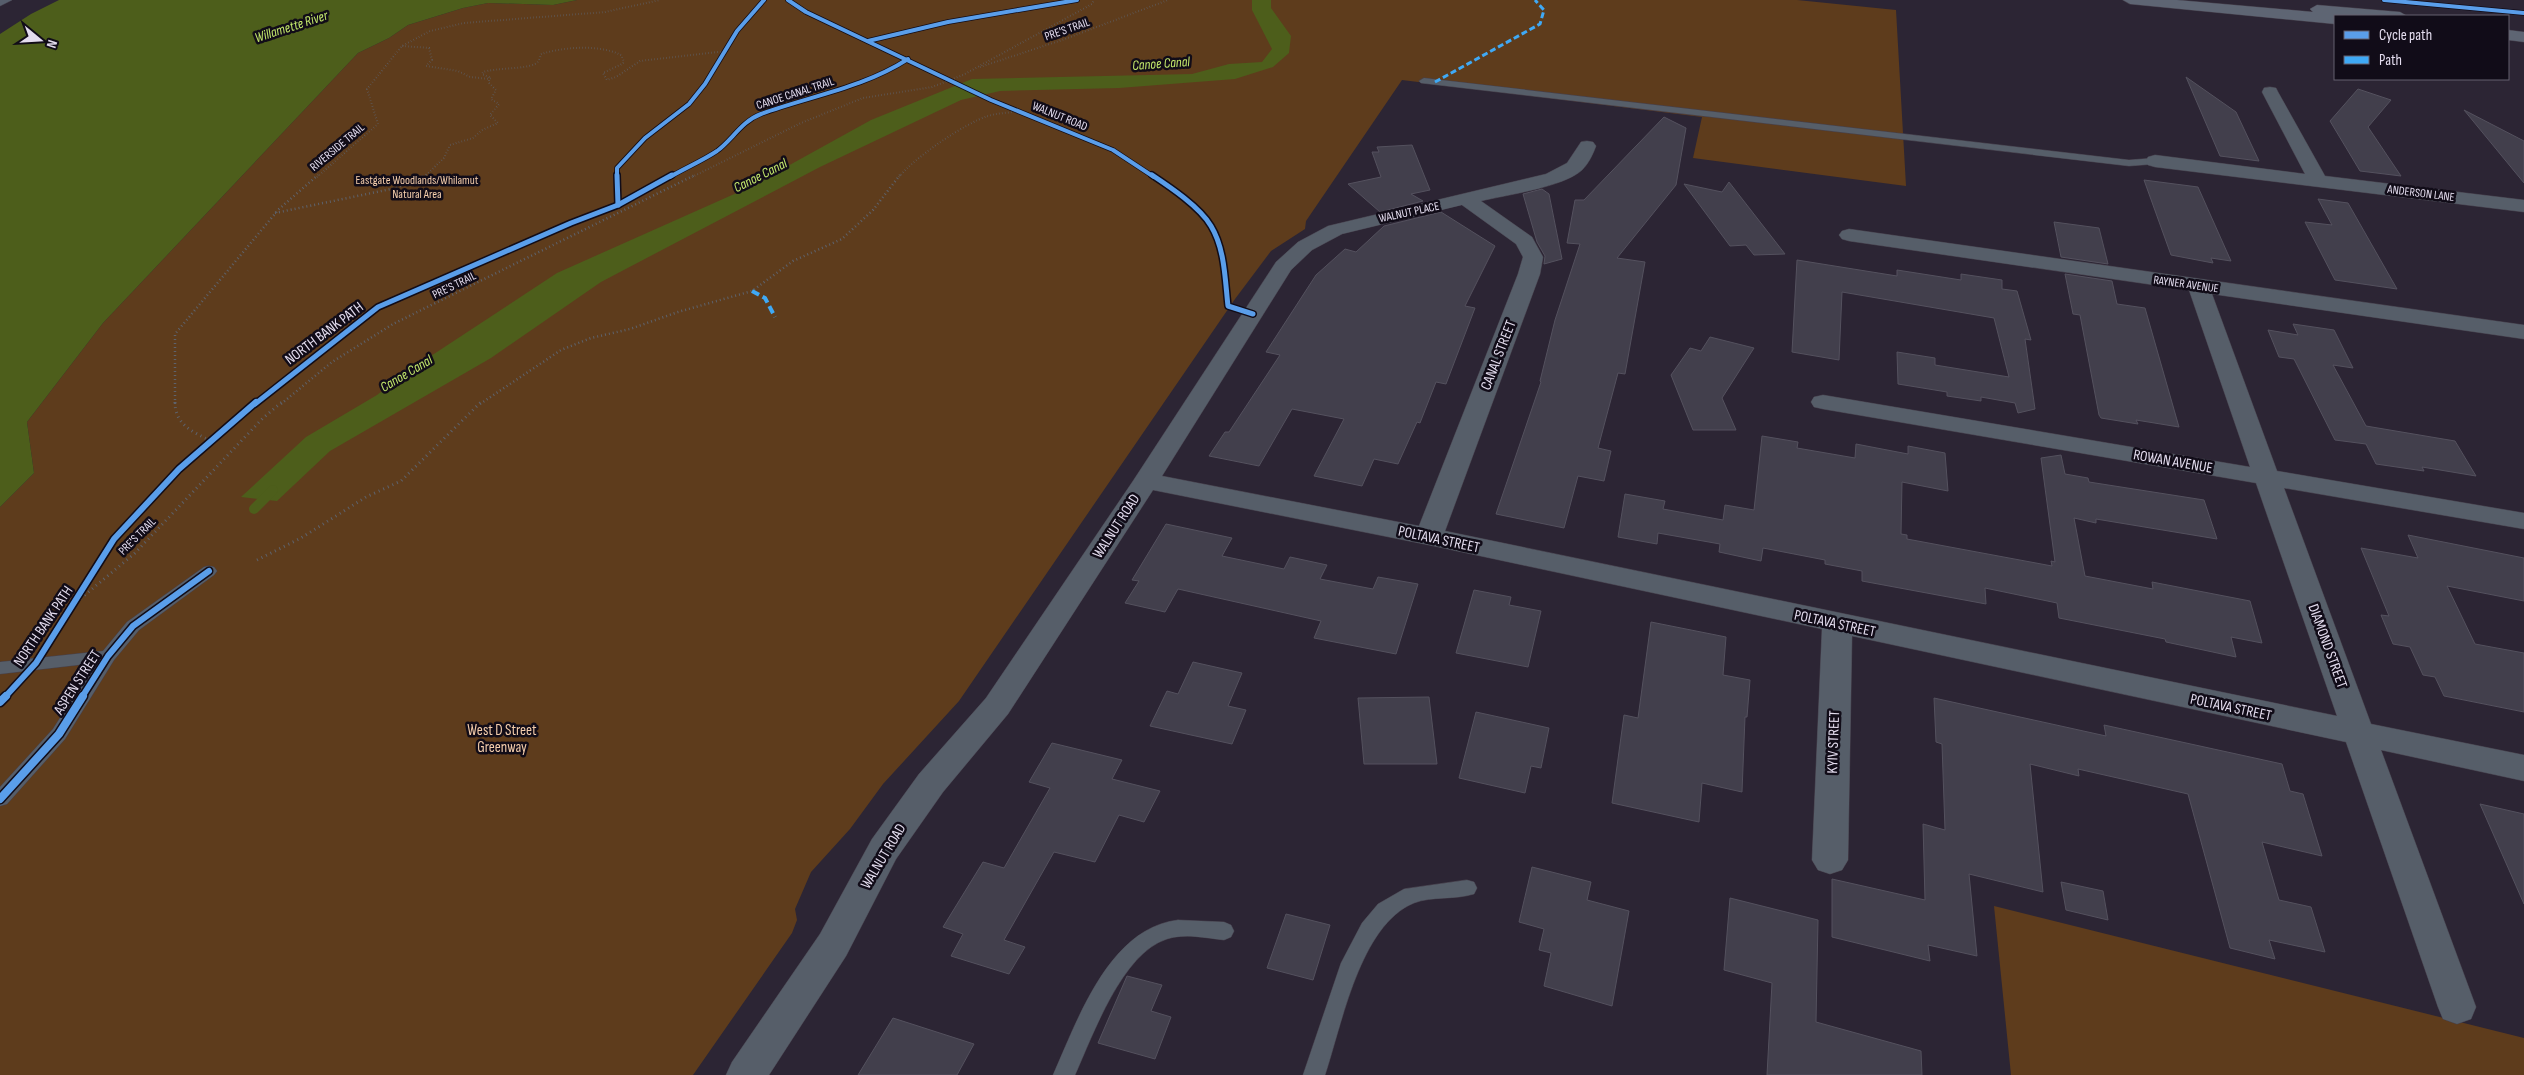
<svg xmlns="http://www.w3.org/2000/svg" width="2524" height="1075" font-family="'Sofia Sans Condensed',sans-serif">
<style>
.green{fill:#5e3c1c}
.water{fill:#4d5e1b}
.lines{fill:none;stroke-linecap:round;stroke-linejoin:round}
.stream{stroke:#4d5e1b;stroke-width:10}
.building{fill:#423f4c;stroke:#54515e}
.service-casing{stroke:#46404c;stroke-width:1}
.minor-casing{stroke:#46404c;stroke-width:1}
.primary-casing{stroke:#46404c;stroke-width:1}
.motorway-casing{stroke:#46404c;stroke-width:1}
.path-far2{stroke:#5e626b;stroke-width:2;stroke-dasharray:0.5 2.5;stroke-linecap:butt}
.path-far1{stroke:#5e626b;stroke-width:2.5;stroke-dasharray:1 3;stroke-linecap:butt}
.path{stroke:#5e626b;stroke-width:3;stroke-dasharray:1 4;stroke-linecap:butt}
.service{fill:#565e69;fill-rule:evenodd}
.minor{fill:#565e69;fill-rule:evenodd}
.primary{fill:#565e6c;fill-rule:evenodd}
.motorway{fill:#5e6573;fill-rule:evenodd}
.quiet-far1{stroke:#3fa9f5;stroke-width:3;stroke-dasharray:6 3;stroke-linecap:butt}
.quiet{stroke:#3fa9f5;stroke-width:4;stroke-dasharray:8 4;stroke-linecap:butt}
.cycleway-far3-casing{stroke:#110c18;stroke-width:5.5}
.cycleway-far2-casing{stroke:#110c18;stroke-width:8}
.cycleway-far1-casing{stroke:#110c18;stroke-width:9}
.cycleway-casing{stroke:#110c18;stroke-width:11}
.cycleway-far3{stroke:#5a9eea;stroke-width:4}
.cycleway-far2{stroke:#5a9eea;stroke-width:5}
.cycleway-far1{stroke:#5a9eea;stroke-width:6}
.cycleway{stroke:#5a9eea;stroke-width:8}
.labels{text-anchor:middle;stroke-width:5;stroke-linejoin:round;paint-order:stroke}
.far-street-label{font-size:12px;fill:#e4ddef;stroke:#110c18}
.far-park-label{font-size:12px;fill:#f5ceac;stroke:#110c18}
.far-water-label{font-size:14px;font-style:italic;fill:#c5ea6c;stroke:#110c18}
.street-label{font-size:15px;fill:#e4ddef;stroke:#110c18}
.park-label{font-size:15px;fill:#f5ceac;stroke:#110c18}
</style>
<rect width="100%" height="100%" fill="#2c2534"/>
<g class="green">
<path d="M577,0H1797L1896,10L1906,186L1693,158L1702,117L1402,80L1306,221L1305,229L1271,251L1235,299L959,701L883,784L850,829L811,872L795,909L797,920L792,933L693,1075H0V507L34,473L27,422L103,323L358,53L389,38L408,25L463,8L488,3L553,5Z"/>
<path d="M1994,906L2524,1038V1075H2011Z"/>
</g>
<g class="water">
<path d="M59,0H577L553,5L488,3L463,8L408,25L389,38L358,53L103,323L27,422L34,473L0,507V34L31,14Z"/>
<path d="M1252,0H1271V8L1291,36L1289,53L1273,67L1235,79L1119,88L1000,91L961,100L820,167L601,282L491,358L330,451L277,501L241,497L306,437L377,395L405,373L557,273L750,187L871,120L972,79L1192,74L1229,64L1262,62L1272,49L1252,10Z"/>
</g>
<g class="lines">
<path class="stream" d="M254,509L273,490"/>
</g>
<g class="building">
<path d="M2186,77L2236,112L2259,161L2220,156Z"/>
<path d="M2358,89L2391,100L2368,127L2401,176L2360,171L2330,121Z"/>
<path d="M2464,110L2524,141V183Z"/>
<path d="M1664,117L1686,128L1676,185L1617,258L1645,262L1625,374L1618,373L1598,448L1611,451L1604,481L1578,476L1564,528L1496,514L1541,382L1540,381L1555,320L1580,244L1567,243L1575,200H1584Z"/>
<path d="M1412,145L1430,190L1411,194L1423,201L1380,212L1348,184L1381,177L1372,152H1379L1377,147Z"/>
<path d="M2144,180L2198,187L2231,261L2211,258L2213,263L2171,255Z"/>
<path d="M1729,182L1785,254L1754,255L1746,245L1730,246L1684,184L1722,192Z"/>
<path d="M1542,189L1549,194L1562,259L1544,264L1545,256L1537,242L1523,194Z"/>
<path d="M2318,199L2348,203L2397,289L2335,280L2305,222L2332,225Z"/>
<path d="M1441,212L1495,246L1465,306L1475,308L1446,384L1436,382L1420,423L1417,422L1398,464L1374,459L1362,486L1314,476L1344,419L1292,409L1259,466L1209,456L1225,432H1229L1280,355L1266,352L1316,275L1345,249L1356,252L1384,226Z"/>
<path d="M2054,222L2099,228L2108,264L2061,257Z"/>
<path d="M1797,260L1897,276V270L1961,280V274L2002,280V289L2017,291L2031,340L2025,339L2035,409L2018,413L2015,403L1981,397V401L1947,396V392L1898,384L1897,352L1935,358V365L2009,377L1994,318L1842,292L1839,360L1792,352Z"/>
<path d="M2065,274L2112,281L2117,304L2145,308L2179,427L2136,420L2138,424L2101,418L2099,415L2080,315L2073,314Z"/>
<path d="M2293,324L2334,330L2353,368L2333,365L2366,426L2455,441L2476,476L2422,467L2424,471L2376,464L2366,444L2335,440L2294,359L2279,357L2268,330L2298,335Z"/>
<path d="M1710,337L1754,348L1722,398L1736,430H1693L1671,375L1690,348L1701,351Z"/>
<path d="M1762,436L1798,442L1797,448L1855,458L1856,444L1908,454V446L1945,453L1948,491L1902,482L1901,534L1907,535V539L2052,566L2051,561L2055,562L2041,458L2061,455L2065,474L2088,478L2089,482L2204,500L2217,539L2096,519V523L2074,518L2085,576L2153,589L2152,582L2250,601L2262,643L2231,637L2236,657L2166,642L2165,639L2059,618L2057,603L1985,588L1986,604L1862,581V571L1825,564V560L1763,548L1761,561L1719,552L1720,544L1658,533L1657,544L1618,537L1625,494L1665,501L1663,509L1723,520L1725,505L1754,510Z"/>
<path d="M1166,524L1232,538L1222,556L1284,569L1290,557L1327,565L1320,579L1373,589L1378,577L1418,584L1396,654L1314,638L1321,621L1178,589L1165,612L1125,603L1139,581L1132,580Z"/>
<path d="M2408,535L2524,558V601L2447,586L2475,644L2524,653V712L2444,696L2435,677L2423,675L2410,647L2393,644L2381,615L2389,616L2361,548L2418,558Z"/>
<path d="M1474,590L1511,597L1509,605L1541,611L1528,667L1456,653Z"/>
<path d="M1651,622L1726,637L1723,675L1750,680L1747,717H1745L1742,792L1702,783L1699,822L1612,803L1624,715L1638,718Z"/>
<path d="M1193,662L1242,673L1228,706L1246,710L1232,744L1150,726L1167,691L1178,694Z"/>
<path d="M1429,697L1437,764H1364L1358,698Z"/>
<path d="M1934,698L2106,736L2104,725L2282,764L2290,791L2303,794L2322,856L2262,842L2279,900L2311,907L2325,952L2269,940L2275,959L2230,948L2188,794L2078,769L2079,776L2030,764L2043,892L1969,874L1977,956L1928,945L1930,961L1832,937V879L1925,900L1923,824L1945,830L1942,744L1936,742Z"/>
<path d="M1476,712L1549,728L1541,768L1531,766L1525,793L1459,778Z"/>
<path d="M1052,743L1122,760L1112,779L1160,791L1144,822L1119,815L1095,862L1054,852L1004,940L1025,947L1009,974L951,956L963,934L943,927L983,862L1004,868L1050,788L1029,782Z"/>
<path d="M2480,804L2524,814V904Z"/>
<path d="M1532,867L1591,882L1587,900L1629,911L1612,1006L1544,986L1551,953L1539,950L1544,929L1519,922Z"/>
<path d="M2061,882L2103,891L2108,920L2066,910Z"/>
<path d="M1730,898L1818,920L1816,1022L1921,1051L1922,1075H1767L1772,983L1724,970Z"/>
<path d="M1286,914L1330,925L1313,980L1267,968Z"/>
<path d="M1127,976L1162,985L1151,1011L1171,1017L1155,1059L1098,1043Z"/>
<path d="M893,1018L974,1044L957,1075H858Z"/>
</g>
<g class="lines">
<defs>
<g id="service">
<path d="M1424,78L2129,160L2155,158L2160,161L2155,164L2129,166L1421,83L1419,81Z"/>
<path d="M209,566L214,567L217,571L214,575L139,630L114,660L65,739L7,804L0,806V787L53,729L95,663L0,674V662L103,651L127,622L204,567Z"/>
<path d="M1467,880L1474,882L1477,888L1474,894C1455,900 1432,896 1414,903C1360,925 1342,1024 1325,1075H1303L1341,963L1362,923L1378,904L1404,889Z"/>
<path d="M1178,920L1224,922L1231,925L1234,931L1231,937L1224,940C1206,938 1184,933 1167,939C1122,953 1093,1035 1075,1075H1053C1078,1019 1109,928 1178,920Z"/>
</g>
<g id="minor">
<path d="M2270,87L2276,88L2278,92L2325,176L2524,200V212L2155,167L2148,165L2146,161L2148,157L2155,155L2305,174L2262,92L2264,88Z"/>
<path d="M1587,141L1593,142L1596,146C1593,154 1589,163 1582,170C1564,187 1506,195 1481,201L1532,237L1543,257L1540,274L1445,531L2337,716L2256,483L1823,409L1814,407L1811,402L1814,397L1823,395L2250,467L2189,290L1849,241L1842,239L1839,235L1842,231L1849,229L2524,325V339L2212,294L2277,471L2524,513V529L2284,488L2371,724L2524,755V781L2381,750L2476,1007L2471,1019L2457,1024L2443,1019L2438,1007L2346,742L1852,636L1848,860L1842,870L1830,874L1818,870L1812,860L1822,629L1429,545L1153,490L1008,714L943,792L896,859L846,956L769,1075H726L732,1062L820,934L872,839L919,774L986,698L1133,481L1276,262L1298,242L1328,226L1546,174L1567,163L1581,142ZM1462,205L1516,244L1523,257L1518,274L1419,526L1162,476L1291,270L1312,250L1342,234Z"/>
</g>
<path id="primary" d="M0,0H12L0,6Z"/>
<g id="motorway">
<path d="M2123,0H2177L2313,12L2310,9L2317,5L2400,12L2407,16L2338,15L2341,16H2335V24L2130,4Z"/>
<path d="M2508,30L2524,32V42L2508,40Z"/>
</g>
</defs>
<use href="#service" class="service-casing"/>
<use href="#minor" class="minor-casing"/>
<use href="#primary" class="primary-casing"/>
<use href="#motorway" class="motorway-casing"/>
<g class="path-far2">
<path d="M402,46L429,48L432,60L426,66L458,71L470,77L489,79L491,78L482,74L483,72C496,68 526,69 535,64C539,62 540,58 541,54C565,47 598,44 621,55L624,62L622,64L603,73L607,80L616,77L640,61L726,51"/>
<path d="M980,67L1065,39L1168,0"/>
<path d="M317,177L378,124L367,89L402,46L430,31L464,23L605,12L660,0"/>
<path d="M424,177L444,158L450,145L473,138L482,130L498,123L490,115L499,104L491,99L496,90L489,83V79"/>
<path d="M692,177L801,123L863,98L932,87L963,75L1092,4L1094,0"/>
<path d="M899,177C914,158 965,123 988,116C997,113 1008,113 1018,111"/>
</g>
<g class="path-far1">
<path d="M275,213L396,188L426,175"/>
<path d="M175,404V334L279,209L318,175"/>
<path d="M281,404L332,362L393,324L695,175"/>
<path d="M480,404L561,350L591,338L630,329L678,312L752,291L793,261L842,239L873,210L900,175"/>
</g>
<g class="path">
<path d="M175,402C175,425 193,432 211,441"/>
<path d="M257,560L301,538L366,497L401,481L481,402"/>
<path d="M73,605L135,553L263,418L282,402"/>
</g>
<use href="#service" class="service"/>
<use href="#minor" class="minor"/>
<use href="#primary" class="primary"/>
<use href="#motorway" class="motorway"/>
<path class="quiet-far1" d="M1435,82L1540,24L1544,10L1535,0"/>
<path class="quiet" d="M752,291L765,298L775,317"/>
<defs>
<g id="cycleway-far3">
<path d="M788,0L806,12L991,100L1113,150L1154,177"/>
<path d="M2384,0L2524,13"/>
<path d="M868,41L948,22L1077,0"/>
<path d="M617,177V168L645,138L689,104L705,84L737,31L764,0"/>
<path d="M670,177C685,168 702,161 717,151C732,140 742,121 761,114C810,96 863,88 908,59"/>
</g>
<g id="cycleway-far2">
<path d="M617,175L618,205"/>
<path d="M1152,175C1170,187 1200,207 1211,226C1225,249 1225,280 1228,306L1253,314"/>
<path d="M255,404L378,307L571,223L618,205L672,175"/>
</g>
<g id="cycleway-far1">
<path d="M5,697L36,663L114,539L179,469L256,402"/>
<path d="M82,697L108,656L133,626L209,571"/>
</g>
<g id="cycleway">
<path d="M0,702L6,696"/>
<path d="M0,799L59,734L83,696"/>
</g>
</defs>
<use href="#cycleway-far3" class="cycleway-far3-casing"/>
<use href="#cycleway-far2" class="cycleway-far2-casing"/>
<use href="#cycleway-far1" class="cycleway-far1-casing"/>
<use href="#cycleway" class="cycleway-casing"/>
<use href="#cycleway-far3" class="cycleway-far3"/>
<use href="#cycleway-far2" class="cycleway-far2"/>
<use href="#cycleway-far1" class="cycleway-far1"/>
<use href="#cycleway" class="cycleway"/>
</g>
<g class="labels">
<g class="far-street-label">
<text transform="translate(1067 29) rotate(-19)" y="4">PRE'S TRAIL</text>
<text transform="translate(795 93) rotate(-18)" y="4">CANOE CANAL TRAIL</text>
<text transform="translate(1060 116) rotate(22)" y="4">WALNUT ROAD</text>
<text transform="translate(337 147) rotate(-40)" y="4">RIVERSIDE TRAIL</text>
<text transform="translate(2421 193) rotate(7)" y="4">ANDERSON LANE</text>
<text transform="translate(1409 212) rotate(-12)" y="4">WALNUT PLACE</text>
<text transform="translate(2186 284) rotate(8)" y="4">RAYNER AVENUE</text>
<text transform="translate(454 285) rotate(-26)" y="4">PRE'S TRAIL</text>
<text transform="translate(137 536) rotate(-45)" y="4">PRE'S TRAIL</text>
</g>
<g class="far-park-label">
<text x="417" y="184">Eastgate Woodlands/Whilamut<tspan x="417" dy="14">Natural Area</tspan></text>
</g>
<g class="far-water-label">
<text transform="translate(291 26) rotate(-18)" y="5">Willamette River</text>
<text transform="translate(1161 63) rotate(-4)" y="5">Canoe Canal</text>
<text transform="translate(760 175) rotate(-27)" y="5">Canoe Canal</text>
<text transform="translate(406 373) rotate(-31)" y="5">Canoe Canal</text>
</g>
<g class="street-label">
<text transform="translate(324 333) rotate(-37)" y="5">NORTH BANK PATH</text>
<text transform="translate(1498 355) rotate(-69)" y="5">CANAL STREET</text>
<text transform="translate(2173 461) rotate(10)" y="5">ROWAN AVENUE</text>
<text transform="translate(1116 526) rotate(-57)" y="5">WALNUT ROAD</text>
<text transform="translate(1439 539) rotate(12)" y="5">POLTAVA STREET</text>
<text transform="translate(1835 623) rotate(12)" y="5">POLTAVA STREET</text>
<text transform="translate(43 626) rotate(-56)" y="5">NORTH BANK PATH</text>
<text transform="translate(2328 646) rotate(70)" y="5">DIAMOND STREET</text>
<text transform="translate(77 682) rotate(-57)" y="5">ASPEN STREET</text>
<text transform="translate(2231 707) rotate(12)" y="5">POLTAVA STREET</text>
<text transform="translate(1833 742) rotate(-88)" y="5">KYIV STREET</text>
<text transform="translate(883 856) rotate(-59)" y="5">WALNUT ROAD</text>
</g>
<g class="park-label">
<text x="502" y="735">West D Street<tspan x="502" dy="17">Greenway</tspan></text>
</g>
</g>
<rect x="2334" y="15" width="175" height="65" fill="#110c18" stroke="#65606e"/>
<rect x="2344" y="31" width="25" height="8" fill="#5a9eea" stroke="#65606e"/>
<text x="2379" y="40" font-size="15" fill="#e4ddef">Cycle path</text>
<rect x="2344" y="56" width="25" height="8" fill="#3fa9f5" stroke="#65606e"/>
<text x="2379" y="65" font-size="15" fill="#e4ddef">Path</text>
<g transform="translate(40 40) rotate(108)" stroke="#110c18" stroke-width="4" paint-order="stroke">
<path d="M0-4L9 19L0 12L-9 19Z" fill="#e4ddef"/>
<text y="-8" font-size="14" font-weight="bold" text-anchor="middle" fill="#e4ddef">N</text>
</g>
</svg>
